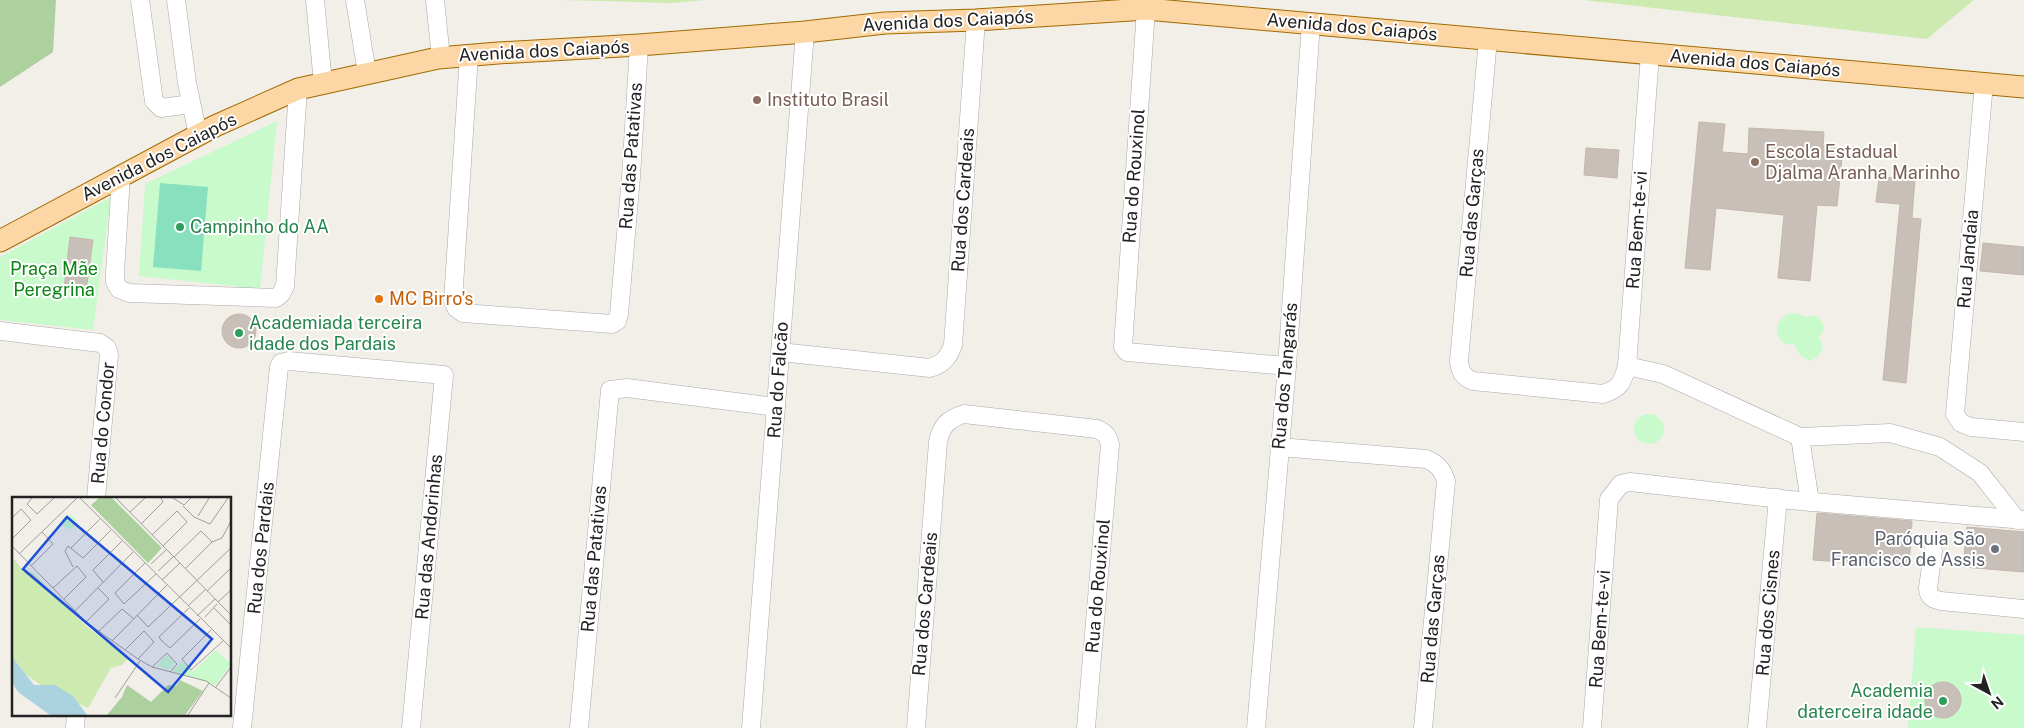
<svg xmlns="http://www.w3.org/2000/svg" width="2024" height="728" font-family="'Public Sans',sans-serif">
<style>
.grass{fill:#cdebb0}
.forest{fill:#add19e}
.park{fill:#c8facc}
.pitch{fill:#88e0be}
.building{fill:#c7bfb8;stroke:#c4b6ab}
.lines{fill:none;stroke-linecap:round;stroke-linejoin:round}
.minor-casing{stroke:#a9a9a9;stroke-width:19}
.major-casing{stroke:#a06b00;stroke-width:23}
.minor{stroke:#fff;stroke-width:18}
.major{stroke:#fcd6a4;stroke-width:21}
.education-dot{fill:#8d6e63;stroke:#fff;stroke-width:2}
.leisure-dot{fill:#2e9e5b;stroke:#fff;stroke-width:2}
.food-dot{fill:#e8710a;stroke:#fff;stroke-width:2}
.worship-dot{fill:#6b7280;stroke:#fff;stroke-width:2}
.labels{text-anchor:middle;stroke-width:4;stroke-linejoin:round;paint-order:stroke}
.street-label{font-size:18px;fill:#222;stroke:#fff}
.education-label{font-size:18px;fill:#785e54;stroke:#fff;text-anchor:start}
.leisure-label{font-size:18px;fill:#27864d;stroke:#fff;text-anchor:start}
.park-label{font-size:18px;fill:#0c8416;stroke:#fff}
.food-label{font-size:18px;fill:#c56008;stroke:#fff;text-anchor:start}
.worship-label{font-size:18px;fill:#5b616d;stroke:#fff;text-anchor:end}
.inset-road{fill:none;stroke:#9f9d99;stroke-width:1}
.view{fill:#1d4ed8;fill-opacity:0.15;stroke:#1d4ed8;stroke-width:2.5}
.inset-edge{fill:none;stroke:#222;stroke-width:2.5}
</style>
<rect width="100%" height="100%" fill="#f2efe9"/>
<g class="grass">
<path d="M562,0H705L672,3Z"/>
<path d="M1583,0H1974L1927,39Z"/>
</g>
<path class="forest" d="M0,0H56L53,52L0,87Z"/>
<g class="park">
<path d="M277,121L260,289L139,276L145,184Z"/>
<path d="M111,197L93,330L0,320V257Z"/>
<path d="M1797,313L1806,317L1815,315C1824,321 1827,329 1819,337L1823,347L1819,355L1811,361C1801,357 1797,353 1794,343L1789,345L1782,342L1777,334L1778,323L1787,314Z"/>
<circle cx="1649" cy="429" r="15"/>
<path d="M1916,627L2024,635V728H1908Z"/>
</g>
<path class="pitch" d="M160,183L208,187L201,271L153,267Z"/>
<g class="building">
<path d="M1699,122L1725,124L1722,152L1748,154L1749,128L1824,132L1823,146L1843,148L1837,206L1817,205L1810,281L1778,278L1784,215L1716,208L1710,270L1685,268Z"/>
<path d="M1586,148L1619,150L1617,178L1584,175Z"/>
<path d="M1879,177L1915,179L1912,218L1921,219L1906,383L1883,380L1900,204L1876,202Z"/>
<path d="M70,237L93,240L86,291L64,288Z"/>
<path d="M1983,243L2024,247V275L1980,271Z"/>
<circle cx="239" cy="331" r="17"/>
<path d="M1817,513L1912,521L1909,567L1813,560Z"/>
<path d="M1967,527L2024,532V572L1963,567Z"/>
<circle cx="1943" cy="700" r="18"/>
</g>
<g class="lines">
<defs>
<g id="minor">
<path d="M140,0L154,101L161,108L191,104"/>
<path d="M176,0L187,83L198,135"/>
<path d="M315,0L323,83"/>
<path d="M355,0L367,73"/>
<path d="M435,0L441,58"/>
<path d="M1146,9L1123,347L1127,352L1287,366"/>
<path d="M1488,39L1459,361C1460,372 1463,377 1473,381L1603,394C1621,388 1622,383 1627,366L1650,54"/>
<path d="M469,55L453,301L456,308L463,313L612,324L617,321L619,314L631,177L639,45"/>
<path d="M1984,83L1955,414L1961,423L1971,427L2024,432"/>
<path d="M121,176L115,273V282L119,289L129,293L276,298L281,294L285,286L298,89"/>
<path d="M0,331L100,343L107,348L109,355L96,498"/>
<path d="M780,352L930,368C943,364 948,358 953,345L976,20"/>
<path d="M1627,366L1663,374L1800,437L1810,502"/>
<path d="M1800,437L1890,433L1940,447L1980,473L2017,520"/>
<path d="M1279,447L1426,459C1438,464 1442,469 1446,481L1423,728"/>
<path d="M1933,551L1928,588C1928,597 1933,599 1941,601L2024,609"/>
<path d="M75,728L76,714"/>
<path d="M242,728L279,367L281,363L289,361L444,375L411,728"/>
<path d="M579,728L610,390L627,388L776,407"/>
<path d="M751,728L805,32"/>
<path d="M916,728L938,442C941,426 948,419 964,414L1097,429C1106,433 1108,436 1110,445L1086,728"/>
<path d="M1256,728L1287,366L1311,23"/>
<path d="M1592,728L1609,499L1621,484L1630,482L1790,500L2024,520"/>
<path d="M1757,728L1778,498"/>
</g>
<path id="major" d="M0,241L215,126L298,89L438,58L498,53L639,45L805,32L885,23L976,20L1146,9L2024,87"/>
</defs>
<use href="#minor" class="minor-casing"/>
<use href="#major" class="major-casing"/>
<use href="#minor" class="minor"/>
<use href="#major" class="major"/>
</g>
<g class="education-dot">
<circle cx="757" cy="100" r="5"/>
<circle cx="1755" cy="162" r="5"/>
</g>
<g class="leisure-dot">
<circle cx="180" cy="227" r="5"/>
<circle cx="239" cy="333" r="5"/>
<circle cx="1943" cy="701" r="5"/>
</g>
<circle class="food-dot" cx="379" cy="299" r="5"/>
<circle class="worship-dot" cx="1995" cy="549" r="5"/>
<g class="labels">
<g class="street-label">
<text transform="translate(948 21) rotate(-3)" y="6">Avenida dos Caiapós</text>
<text transform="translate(1352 27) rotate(5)" y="6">Avenida dos Caiapós</text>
<text transform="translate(544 51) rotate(-3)" y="6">Avenida dos Caiapós</text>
<text transform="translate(1755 63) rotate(5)" y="6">Avenida dos Caiapós</text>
<text transform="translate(631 156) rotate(-86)" y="6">Rua das Patativas</text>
<text transform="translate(159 157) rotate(-27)" y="6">Avenida dos Caiapós</text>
<text transform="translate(1134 176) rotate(-86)" y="6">Rua do Rouxinol</text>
<text transform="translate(963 200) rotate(-86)" y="6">Rua dos Cardeais</text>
<text transform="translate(1472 213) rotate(-85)" y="6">Rua das Garças</text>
<text transform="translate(1637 230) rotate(-86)" y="6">Rua Bem-te-vi</text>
<text transform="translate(1968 259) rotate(-85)" y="6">Rua Jandaia</text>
<text transform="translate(1285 376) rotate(-85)" y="6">Rua dos Tangarás</text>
<text transform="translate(778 380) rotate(-86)" y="6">Rua do Falcão</text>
<text transform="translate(103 423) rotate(-85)" y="6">Rua do Condor</text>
<text transform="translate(429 537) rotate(-85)" y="6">Rua das Andorinhas</text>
<text transform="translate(261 548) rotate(-84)" y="6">Rua dos Pardais</text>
<text transform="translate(594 559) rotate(-85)" y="6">Rua das Patativas</text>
<text transform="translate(1098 586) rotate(-85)" y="6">Rua do Rouxinol</text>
<text transform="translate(925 604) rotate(-85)" y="6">Rua dos Cardeais</text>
<text transform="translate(1768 613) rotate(-85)" y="6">Rua dos Cisnes</text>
<text transform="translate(1433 619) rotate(-85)" y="6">Rua das Garças</text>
<text transform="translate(1600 629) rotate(-86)" y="6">Rua Bem-te-vi</text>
</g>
<g class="education-label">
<text x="767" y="106">Instituto Brasil</text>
<text x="1765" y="158">Escola Estadual<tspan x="1765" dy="21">Djalma Aranha Marinho</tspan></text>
</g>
<g class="leisure-label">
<text x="190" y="233">Campinho do AA</text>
<text x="249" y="329">Academiada terceira<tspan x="249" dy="21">idade dos Pardais</tspan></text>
<text x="1933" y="697" text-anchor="end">Academia<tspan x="1933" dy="21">daterceira idade</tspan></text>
</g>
<g class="park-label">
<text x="54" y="275">Praça Mãe<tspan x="54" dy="21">Peregrina</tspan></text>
</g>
<g class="food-label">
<text x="389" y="305">MC Birro's</text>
</g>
<g class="worship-label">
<text x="1985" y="545">Paróquia São<tspan x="1985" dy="21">Francisco de Assis</tspan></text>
</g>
</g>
<g transform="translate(12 497)">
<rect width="219" height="219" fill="#f2efe9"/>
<path d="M0,60L13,75H20L75,130L116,161L110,168L99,171L76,211L33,191L9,174L0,163Z" fill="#cdebb0"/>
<path d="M87,1H100L150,51L136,66L79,8ZM168,183L191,194L173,218H95L110,200L115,188L139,205L156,188L164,189Z" fill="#add19e"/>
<path d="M50 25a7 7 0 1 1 14 0a7 7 0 1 1-14 0ZM204,153L219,167L204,188L160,174L170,165L181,175ZM155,158L163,166L157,173L144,169Z" fill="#c8facc"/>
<path d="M0,160L22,188H43L61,199L75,218H38L6,195L0,185Z" fill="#aad3df"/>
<path class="inset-road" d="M20,1L15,7L25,17L42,1M68,1L219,151M104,1L219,118M161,1L172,8L179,1M171,9L182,20L198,27L216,1M118,15L133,1M186,19L197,1M0,21L9,12L19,23L0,42M129,27L151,5L149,1M140,38L165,14L167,16L175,25L151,49M210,41L219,24M0,49L74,125L126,162L140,170L194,184L219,201M59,51L88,22M7,57L65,1M162,60L189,34L200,45M133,66L103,96L112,107L144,77M139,67L154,53M19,69L41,47L30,35M61,70L53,54L56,49L71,61L99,33M174,71L200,45L210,41M146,74L161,60M150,83L168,66M91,85L81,73L110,44M41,91L65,69L74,80L52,102M195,94L219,71M206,105L219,93M176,109L194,92M177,111L147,140L149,143L158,151L188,122M202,111L219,128M63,114L121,55M125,118L136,130L219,51M185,119L203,102M193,120L205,107M74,125L97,102L86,91M199,133L170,162L179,173L211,144M87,134L110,112L122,122M100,144L155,88M113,153L132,134L142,145L126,162M140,170L155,156L165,167L158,175M204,190L219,170M103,201L128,164M176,218L197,186"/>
<path class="view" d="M55,20L200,142L156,195L11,72Z"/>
<rect width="219" height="219" class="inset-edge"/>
</g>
<g transform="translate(1989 693) rotate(140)" stroke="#ffffff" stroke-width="4" paint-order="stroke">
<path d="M0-4L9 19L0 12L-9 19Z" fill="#222222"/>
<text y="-8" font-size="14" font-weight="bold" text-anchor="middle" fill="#222222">N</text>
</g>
</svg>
